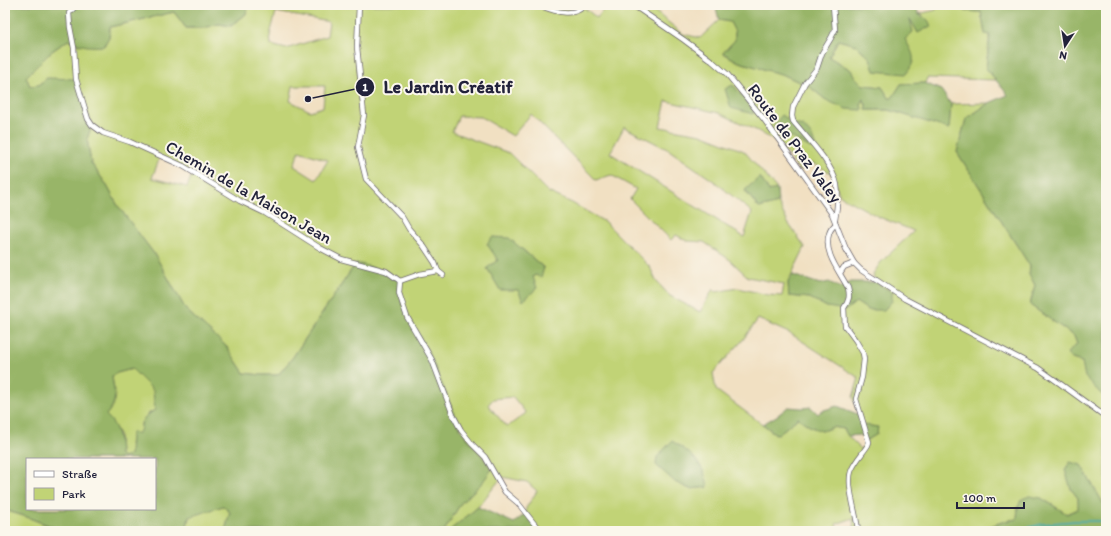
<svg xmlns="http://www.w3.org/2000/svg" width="1111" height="536" font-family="Itim,sans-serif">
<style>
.green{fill:#c1d376;stroke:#727a58;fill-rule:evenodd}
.forest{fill:#98b567;stroke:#5d6c51;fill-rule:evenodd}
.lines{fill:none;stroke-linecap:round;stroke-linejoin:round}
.stream{stroke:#3baab9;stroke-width:1.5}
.minor-casing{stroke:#6a646a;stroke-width:6}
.minor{stroke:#fff;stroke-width:4.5}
.labels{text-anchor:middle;stroke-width:4;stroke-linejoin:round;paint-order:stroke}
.street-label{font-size:17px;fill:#22223b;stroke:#fbf7ec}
.leader{fill:none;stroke:#22223b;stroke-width:1.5}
.callout-dot{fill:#22223b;stroke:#fbf7ec;stroke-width:1.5}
.mark-label{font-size:12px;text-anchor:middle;font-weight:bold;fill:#fff}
.callout-label{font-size:18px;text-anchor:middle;font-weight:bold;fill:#22223b;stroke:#fbf7ec;stroke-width:4;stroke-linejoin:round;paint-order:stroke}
</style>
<rect width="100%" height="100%" fill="#fbf7ec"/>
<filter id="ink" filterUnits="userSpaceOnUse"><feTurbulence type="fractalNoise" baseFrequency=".025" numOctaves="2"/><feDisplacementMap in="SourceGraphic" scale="8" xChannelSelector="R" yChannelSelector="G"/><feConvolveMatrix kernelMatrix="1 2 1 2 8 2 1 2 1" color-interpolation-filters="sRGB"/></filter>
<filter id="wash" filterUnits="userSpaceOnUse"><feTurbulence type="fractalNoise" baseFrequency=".012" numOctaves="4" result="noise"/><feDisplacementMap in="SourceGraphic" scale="16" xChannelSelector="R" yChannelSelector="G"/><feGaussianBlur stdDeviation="0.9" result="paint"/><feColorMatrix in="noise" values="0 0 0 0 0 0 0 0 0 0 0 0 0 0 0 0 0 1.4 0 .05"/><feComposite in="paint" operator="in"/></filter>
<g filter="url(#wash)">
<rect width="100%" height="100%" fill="#f1e0c2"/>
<g class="green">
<path d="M248,5H549L572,10H576L582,6L597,18L607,5H647L683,34L700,38L719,20L730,22L735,31V40L723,53L739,62L784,75L810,87L826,100L862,110L861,103L863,98L866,104V110H889L949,128L951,104L989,103L966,119L957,152L1030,266L1029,274L1035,285L1030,305L1074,336L1077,344L1068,353L1072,359L1082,362L1102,395L1106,394V508L1081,466L1071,489L1078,498L1079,509L1067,514L1041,498L1018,507L1017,519L1005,521L977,531H854L853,518L836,524L838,531H540L526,513V508L537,491L527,482L502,477L478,507L449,531H444L461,503L482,483L472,444L356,263L293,357L278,375H261L244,373L227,347L186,310L155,255L118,206L106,184L91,163L87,139L92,125L47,78L38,85L30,86L26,77L52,51L68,40L78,45L109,37L110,27L174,12L186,28H203L219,24L231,26L246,14ZM276,12L329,22L327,36L286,49L271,45L270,35ZM293,86H325L323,107L310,111L290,101ZM666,101L719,113L758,131L780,144L800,171L812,163L831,173L840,196L879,217L914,231L881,262L873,274L875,282L868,310L856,302L827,307L810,298L789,296L788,282L805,247L788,223L778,203L759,208L745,191L760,178L769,192L777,189L744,151L701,134L660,127ZM531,114L596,180L611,175L636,189L630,199L671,240L676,235L687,241L704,242L730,260L748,277L784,284L782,296L768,295L738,288L715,292L713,289L700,312L670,296L656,281L650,267L605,222L572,203L548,192L509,153L452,132L459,116L481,117L513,136ZM624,127L669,150L715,182L752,212L744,237L610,153ZM299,151L328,160L316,180L294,166ZM160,157L193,172L187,187L152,178ZM521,248L544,268L533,277L487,269ZM758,319L791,334L859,378L853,397L863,425L877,427V434L866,441L861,449L848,436L844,429L833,427L822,431L811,427L798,418L777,435L716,390L713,373L742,341ZM513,397L526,413L507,427L488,405L493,399ZM675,482L708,487L690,489Z"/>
<path d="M936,5H964L965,11L981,12L985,33L990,34L986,68L996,80L927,78L925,83L901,84L892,99L889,98L882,87L863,85L854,77L851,70L829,57L838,40L856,45L870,58L905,39L910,17L918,33L923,15L918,14L936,10Z"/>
<path d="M132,369L153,390L155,410L148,414L141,423V429L130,443L131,449L130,455L123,458L120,455L119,434L106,415C119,400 114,394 112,376L117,373Z"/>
<path d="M223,506L230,512L225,531H186L189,517Z"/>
<path d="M5,511H7L27,517L59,530V531H5Z"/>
</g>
<g class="forest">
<path d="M5,5H248L246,14L231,26L219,24L203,28H186L174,12L110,27L109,37L104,46C90,47 80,46 68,40L52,51L26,77L30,86L38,85L47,78L76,79L92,125L87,139L91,163L106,184L118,206L155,255L186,310L227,347L244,373L261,375H278L293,357L356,263L386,271L400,281L402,303L432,360L461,430L492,469L482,483L461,503L444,531H225L230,512L223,506L189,517L186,531H59L58,529L27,517L8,511H5ZM132,369L153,390L155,410C147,415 140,419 141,429L137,434L133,432L131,435L130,455L123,458L120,455C119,437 119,428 106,415C119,400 114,394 112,376L117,373ZM27,459H155V509H27Z"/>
<path d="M719,5H917L918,14L928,20L931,26L918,33L910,19L913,32L905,39C913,54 918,59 906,74L874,71L870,58L856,45L838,40L829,57L851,70L855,77L863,85L882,87L889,98H892L901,84L925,83L941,90L951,104L949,129L889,110H866V104L863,99L861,103L862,110L846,109L826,100L810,87L784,75L739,62L723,53L735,40V32L730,22L719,20L716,8Z"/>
<path d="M964,5H1106V394L1102,395L1085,377L1082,362L1072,359L1067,353L1077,344L1074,336L1030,305L1035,285L1029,274L1030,266L957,152L966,119L989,103L1008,95L986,68L990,35L985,34L981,12L965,11Z"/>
<path d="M733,85L754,110L753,114L731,108L725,89Z"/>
<path d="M782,115L794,124L803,126L811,135L816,146L810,148L773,126Z"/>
<path d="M760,177L769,191L777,189L778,203L759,208L745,190Z"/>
<path d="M492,237L509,238L544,268L541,277L535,275L533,277L537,288L523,301L518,290H500L487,268L498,260L487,244Z"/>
<path d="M793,275L820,284L829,282L841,288L851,282H875L892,292V301L884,310H868L856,302L846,310L827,307L810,298L789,296L788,282Z"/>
<path d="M837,406L860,415L863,425L878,427L877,434L866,441L860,435L848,436L844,429L833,427L822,431L811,427L798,418L777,435L763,424L778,415L788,407L802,408L811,407L818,414L821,411Z"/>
<path d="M672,441C691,453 704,463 708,487L690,489L675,482L656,465L657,457Z"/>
<path d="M1070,462L1081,465L1106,508V531H977L1005,521L1017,519L1018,507L1021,500L1029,496L1041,498L1067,514L1078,509V498L1071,489L1065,470Z"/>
<path d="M478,507L514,523L526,513L539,531H449Z"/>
</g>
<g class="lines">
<path class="stream" d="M1000,531L1019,530L1043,524L1075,521H1106"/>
</g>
</g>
<g filter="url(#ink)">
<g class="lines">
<defs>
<g id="minor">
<path d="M77,5L69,13L70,27L74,48L76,79L88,119L92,125L103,133L130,142L183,166L240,201L265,213L320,248L341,259L386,271L400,281"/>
<path d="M359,5L357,47L364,115L358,147L366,179L402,217L409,229L423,245L435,263L438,271L443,275"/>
<path d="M538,5C552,10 573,19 585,5"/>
<path d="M633,5L684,40L712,61L727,74L763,118L832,214L846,249L854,263L861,270L905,299L1038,368L1062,385L1106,417"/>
<path d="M833,5L835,30L831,38L822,53L817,68L805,83L793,107L792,116L793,121C807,138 833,164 837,185C839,197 837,208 835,220"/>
<path d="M836,224C832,227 830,230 829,234C823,253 840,272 848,288C850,296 849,301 844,308L845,326L856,341L863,353L864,359L862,377L856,399L869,442L868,445C863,453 856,460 852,469C845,483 857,514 858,531"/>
<path d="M840,273L844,267L854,263"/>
<path d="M400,281L399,293L407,317L432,360L453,415L461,430L472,444L485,457L505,492L518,503L540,531"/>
<path d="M400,281L420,274L438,271"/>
</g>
</defs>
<use href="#minor" class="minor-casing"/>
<use href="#minor" class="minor"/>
</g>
</g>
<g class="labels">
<g class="street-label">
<text transform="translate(795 143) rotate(53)" y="6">Route de Praz Valey</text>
<text transform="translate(249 192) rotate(30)" y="6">Chemin de la Maison Jean</text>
</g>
</g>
<path class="leader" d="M308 99L365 87"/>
<g class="callout-dot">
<circle cx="308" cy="99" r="4"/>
<circle cx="365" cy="87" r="10"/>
</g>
<g class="mark-label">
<text x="365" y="91">1</text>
</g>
<g class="callout-label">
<text x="448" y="93">Le Jardin Créatif</text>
</g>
<rect width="1111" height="536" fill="none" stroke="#fbf7ec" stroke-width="20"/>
<rect x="26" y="458" width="130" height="52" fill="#fbf7ec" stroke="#a4a2a5"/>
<rect x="34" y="471" width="20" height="6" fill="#ffffff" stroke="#a4a2a5"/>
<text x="62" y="478" font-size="12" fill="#22223b">Straße</text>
<rect x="34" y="488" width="20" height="12" fill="#c1d376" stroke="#a4a2a5"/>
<text x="62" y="498" font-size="12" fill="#22223b">Park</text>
<g transform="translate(1065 46) rotate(192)" stroke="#fbf7ec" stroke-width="3" paint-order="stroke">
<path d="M0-3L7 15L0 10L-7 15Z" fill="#22223b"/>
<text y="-6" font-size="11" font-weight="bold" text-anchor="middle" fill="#22223b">N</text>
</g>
<path d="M957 502v6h67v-6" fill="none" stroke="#22223b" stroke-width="2"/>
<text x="963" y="502" font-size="12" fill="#22223b" stroke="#fbf7ec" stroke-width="3" paint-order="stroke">100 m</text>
</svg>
